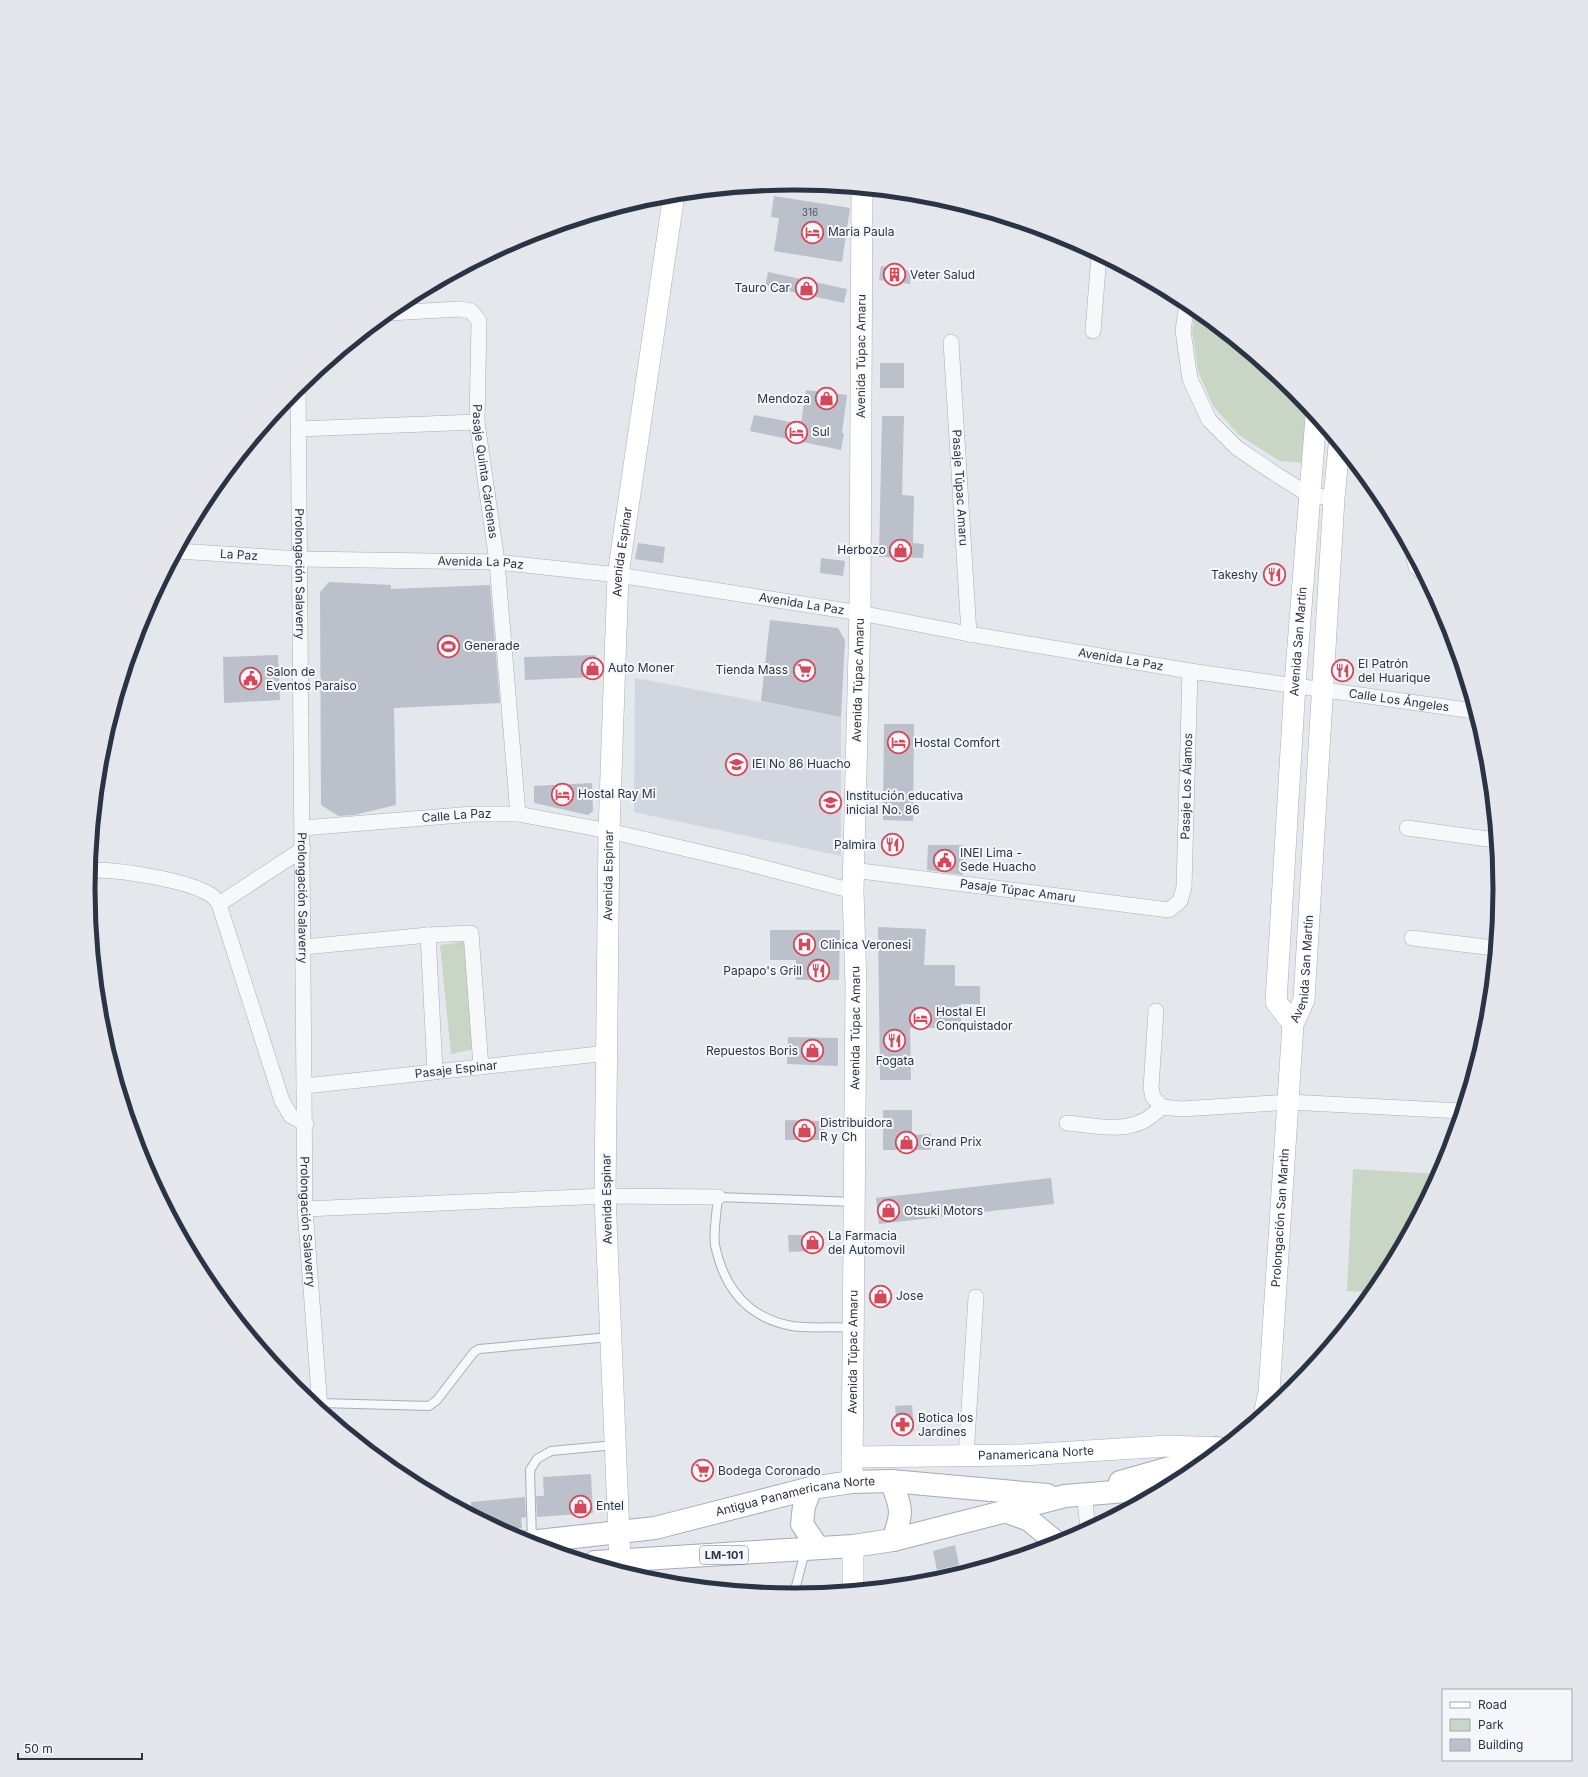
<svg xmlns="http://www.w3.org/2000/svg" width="1588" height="1777" font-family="Inter,sans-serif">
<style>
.built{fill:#d2d6de}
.green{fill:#c9d6c5}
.building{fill:#bbc0ca}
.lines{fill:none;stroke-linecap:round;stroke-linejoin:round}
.lane-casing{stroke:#a9aeb7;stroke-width:10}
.street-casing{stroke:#a9aeb7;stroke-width:16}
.secondary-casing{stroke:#a9aeb7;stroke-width:22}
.primary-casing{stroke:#a3abb8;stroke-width:24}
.lane{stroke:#f7f8fa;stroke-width:8}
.street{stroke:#f7f8fa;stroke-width:15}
.secondary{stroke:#fff;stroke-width:21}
.primary{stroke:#fff;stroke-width:22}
.labels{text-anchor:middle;stroke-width:4;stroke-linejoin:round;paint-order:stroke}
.number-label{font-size:10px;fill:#4f5766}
.shield{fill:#f4f6f9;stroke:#676e7b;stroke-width:1}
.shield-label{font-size:11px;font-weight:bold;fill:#2b3445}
.poi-label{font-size:12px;fill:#2b3445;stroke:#f4f6f9;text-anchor:start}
.street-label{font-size:12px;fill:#2b3445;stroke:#f4f6f9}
.rim{fill:none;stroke:#2b3445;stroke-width:5}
</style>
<rect width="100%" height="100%" fill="#e4e7ec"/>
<path class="built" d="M635,678L841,717V856L634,812Z"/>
<g class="green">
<path d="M1195,308L1293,389L1307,407L1303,463L1280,461L1239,435L1213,406L1198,371L1192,330Z"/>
<path d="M468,941L479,1048L451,1054L440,945Z"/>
<path d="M1353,1169L1438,1174L1381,1281L1372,1292L1347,1291Z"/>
</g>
<g class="building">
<path d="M774,196L850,208L842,262L774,251L779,218L771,217Z"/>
<path d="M881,266L911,271L910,284L879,280Z"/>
<path d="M768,272L847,289L844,303L765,286Z"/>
<rect x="880" y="363" width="24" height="25"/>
<path d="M806,390L847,395L842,433L844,434L841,450L750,431L754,415L801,424Z"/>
<path d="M882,416H904L902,495L914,496L913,543L924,544L923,558L879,557Z"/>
<path d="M638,543L665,547L663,563L635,559Z"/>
<path d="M821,558L845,561L843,576L820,573Z"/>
<path d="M329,582L391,585V589L490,585L500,703L394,708L396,805L354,815L339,816L321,805L320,592Z"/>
<path d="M770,620L838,628L845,640L841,717L761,701Z"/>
<path d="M278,655L280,700L224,703L223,657Z"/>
<path d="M595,655L596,677L525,680L524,657Z"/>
<path d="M884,724H914L913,821L883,820Z"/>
<path d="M592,783L593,811L588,815L534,803V786Z"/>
<path d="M928,845H963V875L927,870Z"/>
<path d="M878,927L926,929L924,965H955V986H980V1004H961V1028H910L911,1080H880Z"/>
<path d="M770,930H840L839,980H796V960H770Z"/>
<path d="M788,1037L838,1038V1066L787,1064Z"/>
<path d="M883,1110H912V1135L931,1134V1150H883Z"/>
<path d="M785,1120L824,1121V1140H785Z"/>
<path d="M1051,1178L1054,1204L879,1224L876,1198Z"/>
<path d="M788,1235H810L811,1251L789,1252Z"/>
<path d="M912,1405L914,1431L897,1432L895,1406Z"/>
<path d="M591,1474L593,1513L537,1517L536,1496H544L543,1477Z"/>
<path d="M525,1497L526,1517L521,1518L522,1528L503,1529L472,1513L471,1502Z"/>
<path d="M955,1545L959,1565L937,1570L933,1551Z"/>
</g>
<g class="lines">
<defs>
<g id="lane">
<path d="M853,1328C833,1326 811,1329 792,1326C748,1318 724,1288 715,1245C713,1233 717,1210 718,1197L854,1202"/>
<path d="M320,1403L429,1406L437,1400L474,1352L479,1349L610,1337"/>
<path d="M532,1541L530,1470L537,1459L551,1451L615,1445"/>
<path d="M623,1564L634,1574"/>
<path d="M794,1594L805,1551"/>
</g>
<g id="street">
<path d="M1187,302L1183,331L1190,379L1209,420L1237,448L1271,471L1309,495L1334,498"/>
<path id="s1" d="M388,313L460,309L471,311L479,321L477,422L497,562L518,814"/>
<path d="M1093,331L1099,255"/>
<path id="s2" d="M951,342L969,634"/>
<path id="s3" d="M298,386L305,1209L320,1408"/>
<path d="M298,429L477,422"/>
<path id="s4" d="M178,551L300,559L497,562L618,575L860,613L969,634L1190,671L1474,711"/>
<path d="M1414,558L1416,567L1421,571"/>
<path id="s5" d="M303,828L473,814H518L609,831L742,862L853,891"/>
<path d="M1407,828L1495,840"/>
<path d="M90,870C117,869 188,880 211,895C214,897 217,901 219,904L282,1101L291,1116L306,1124"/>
<path id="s6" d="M853,870L1169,910L1180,901L1184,887L1190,671"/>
<path d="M219,904L303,849"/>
<path d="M428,935L435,1071"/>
<path d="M1412,938L1494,948"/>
<path d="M304,947L428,935L471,933L481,1067"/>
<path d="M1156,1011L1151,1088L1153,1097L1162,1107L1182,1109L1289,1102L1461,1111"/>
<path id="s7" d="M305,1086L608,1053"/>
<path d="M1067,1123C1090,1125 1123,1133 1145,1120C1151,1117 1157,1111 1162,1107"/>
<path d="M305,1209L605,1196L718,1197"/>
<path d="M966,1456L976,1297"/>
<path d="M1084,1493L1088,1528"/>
</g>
<g id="secondary">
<path id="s8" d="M1293,1024L1276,1002L1295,684L1316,417"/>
<path id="s9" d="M1265,1411L1269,1392L1293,1024L1304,1000L1334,498L1339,446"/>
<path id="s10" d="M852,1457L1023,1455L1168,1446L1220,1448"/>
<path id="s11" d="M852,1482L856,986L853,891L860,613L862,189"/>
<path id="s12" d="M620,1560L605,1196L609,831L618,575L674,194"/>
<path d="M853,1589V1546"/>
</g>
<g id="primary">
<path d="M891,1481C902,1508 903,1513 893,1540"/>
<path d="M1120,1482L1194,1461L1216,1448"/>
<path d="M811,1488L804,1506L802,1524L818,1548"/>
<path d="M1005,1511L1029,1520L1057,1543"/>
<path id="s13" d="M529,1542L655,1528L811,1488L852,1482L891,1481L1047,1495"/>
<path d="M595,1562L853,1546L893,1540L1065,1496L1163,1488"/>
</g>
</defs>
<use href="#lane" class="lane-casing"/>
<use href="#street" class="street-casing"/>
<use href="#secondary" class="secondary-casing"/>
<use href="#primary" class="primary-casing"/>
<use href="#lane" class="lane"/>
<use href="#street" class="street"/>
<use href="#secondary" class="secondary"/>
<use href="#primary" class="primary"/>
</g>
<defs>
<symbol id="hotel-ring" viewBox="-11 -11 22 22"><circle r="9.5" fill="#f4f6f9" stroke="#d1495b" stroke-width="1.5"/><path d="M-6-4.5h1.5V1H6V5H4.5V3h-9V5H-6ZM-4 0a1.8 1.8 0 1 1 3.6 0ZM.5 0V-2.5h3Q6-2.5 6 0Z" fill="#d1495b"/></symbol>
<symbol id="building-ring" viewBox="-11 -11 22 22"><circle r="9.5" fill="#f4f6f9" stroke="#d1495b" stroke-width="1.5"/><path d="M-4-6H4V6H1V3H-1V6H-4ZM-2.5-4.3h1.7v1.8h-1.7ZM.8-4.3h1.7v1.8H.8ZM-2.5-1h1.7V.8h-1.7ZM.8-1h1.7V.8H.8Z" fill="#d1495b"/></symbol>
<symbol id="shop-ring" viewBox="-11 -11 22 22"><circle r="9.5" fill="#f4f6f9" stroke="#d1495b" stroke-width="1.5"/><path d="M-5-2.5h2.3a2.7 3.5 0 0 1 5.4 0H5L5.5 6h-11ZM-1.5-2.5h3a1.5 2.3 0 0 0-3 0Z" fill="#d1495b"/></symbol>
<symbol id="restaurant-ring" viewBox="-11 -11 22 22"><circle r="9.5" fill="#f4f6f9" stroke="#d1495b" stroke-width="1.5"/><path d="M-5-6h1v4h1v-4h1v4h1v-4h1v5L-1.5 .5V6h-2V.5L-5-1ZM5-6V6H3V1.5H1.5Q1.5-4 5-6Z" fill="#d1495b"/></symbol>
<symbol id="stadium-ring" viewBox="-11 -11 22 22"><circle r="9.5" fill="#f4f6f9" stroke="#d1495b" stroke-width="1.5"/><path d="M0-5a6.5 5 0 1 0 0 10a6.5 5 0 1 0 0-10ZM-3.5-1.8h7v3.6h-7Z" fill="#d1495b"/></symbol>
<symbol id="supermarket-ring" viewBox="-11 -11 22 22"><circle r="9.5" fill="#f4f6f9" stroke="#d1495b" stroke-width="1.5"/><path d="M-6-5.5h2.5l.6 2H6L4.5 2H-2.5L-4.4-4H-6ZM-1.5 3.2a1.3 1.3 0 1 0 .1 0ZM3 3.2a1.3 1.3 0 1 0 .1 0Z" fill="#d1495b"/></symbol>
<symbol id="civic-ring" viewBox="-11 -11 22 22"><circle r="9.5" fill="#f4f6f9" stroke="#d1495b" stroke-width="1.5"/><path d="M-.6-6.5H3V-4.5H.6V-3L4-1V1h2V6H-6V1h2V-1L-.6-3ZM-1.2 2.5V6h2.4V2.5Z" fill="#d1495b"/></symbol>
<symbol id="school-ring" viewBox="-11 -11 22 22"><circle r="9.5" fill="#f4f6f9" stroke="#d1495b" stroke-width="1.5"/><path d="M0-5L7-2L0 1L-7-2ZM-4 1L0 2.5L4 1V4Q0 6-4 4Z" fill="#d1495b"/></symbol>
<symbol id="hospital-ring" viewBox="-11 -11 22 22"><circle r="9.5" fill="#f4f6f9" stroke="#d1495b" stroke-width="1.5"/><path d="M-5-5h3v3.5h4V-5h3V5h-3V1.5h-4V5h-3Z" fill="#d1495b"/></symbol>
<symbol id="pharmacy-ring" viewBox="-11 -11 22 22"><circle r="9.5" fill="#f4f6f9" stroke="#d1495b" stroke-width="1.5"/><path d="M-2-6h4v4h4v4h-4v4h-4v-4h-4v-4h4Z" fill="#d1495b"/></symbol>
</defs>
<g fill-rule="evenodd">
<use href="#hotel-ring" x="800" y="220" width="25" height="25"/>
<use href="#building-ring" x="882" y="262" width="25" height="25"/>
<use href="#shop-ring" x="794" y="276" width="25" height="25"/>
<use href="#shop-ring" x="814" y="386" width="25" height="25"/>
<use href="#hotel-ring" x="784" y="420" width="25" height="25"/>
<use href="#shop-ring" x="888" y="538" width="25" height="25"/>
<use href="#restaurant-ring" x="1262" y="562" width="25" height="25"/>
<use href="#stadium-ring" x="436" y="634" width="25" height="25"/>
<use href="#shop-ring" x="580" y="656" width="25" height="25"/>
<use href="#supermarket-ring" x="792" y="658" width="25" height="25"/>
<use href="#restaurant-ring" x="1330" y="658" width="25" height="25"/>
<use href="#civic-ring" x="238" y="666" width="25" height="25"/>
<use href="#hotel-ring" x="886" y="730" width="25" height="25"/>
<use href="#school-ring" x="724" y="752" width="25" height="25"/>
<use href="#hotel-ring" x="550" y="782" width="25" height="25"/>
<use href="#school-ring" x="818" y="790" width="25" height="25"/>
<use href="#restaurant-ring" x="880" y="832" width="25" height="25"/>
<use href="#civic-ring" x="932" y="848" width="25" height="25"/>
<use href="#hospital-ring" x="792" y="932" width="25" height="25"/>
<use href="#restaurant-ring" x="806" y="958" width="25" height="25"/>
<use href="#hotel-ring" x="908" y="1006" width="25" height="25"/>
<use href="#restaurant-ring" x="882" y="1028" width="25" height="25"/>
<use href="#shop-ring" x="800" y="1038" width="25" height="25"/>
<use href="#shop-ring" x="792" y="1118" width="25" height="25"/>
<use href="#shop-ring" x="894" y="1130" width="25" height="25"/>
<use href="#shop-ring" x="876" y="1198" width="25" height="25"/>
<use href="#shop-ring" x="800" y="1230" width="25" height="25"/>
<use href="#shop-ring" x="868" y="1284" width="25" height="25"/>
<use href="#pharmacy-ring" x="890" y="1412" width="25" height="25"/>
<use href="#supermarket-ring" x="690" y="1458" width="25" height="25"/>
<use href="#shop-ring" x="568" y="1494" width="25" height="25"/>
</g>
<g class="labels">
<g class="number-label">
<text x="810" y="216">316</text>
</g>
<rect class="shield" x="700" y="1546" width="48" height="18" rx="3"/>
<g class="shield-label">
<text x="724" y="1559">LM-101</text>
</g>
<g class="poi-label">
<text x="828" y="236">Maria Paula</text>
<text x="910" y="279">Veter Salud</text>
<text x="790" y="292" text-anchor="end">Tauro Car</text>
<text x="810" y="403" text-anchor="end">Mendoza</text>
<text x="812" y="436">Sul</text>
<text x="886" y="554" text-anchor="end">Herbozo</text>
<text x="1258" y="579" text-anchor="end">Takeshy</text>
<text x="464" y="650">Generade</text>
<text x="1358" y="668">El Patrón<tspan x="1358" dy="14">del Huarique</tspan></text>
<text x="608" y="672">Auto Moner</text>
<text x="788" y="674" text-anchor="end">Tienda Mass</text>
<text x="266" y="676">Salon de<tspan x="266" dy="14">Eventos Paraiso</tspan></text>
<text x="914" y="747">Hostal Comfort</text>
<text x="752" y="768">IEI No 86 Huacho</text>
<text x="578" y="798">Hostal Ray Mi</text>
<text x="846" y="800">Institución educativa<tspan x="846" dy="14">inicial No. 86</tspan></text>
<text x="876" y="849" text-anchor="end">Palmira</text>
<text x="960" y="857">INEI Lima -<tspan x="960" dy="14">Sede Huacho</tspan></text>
<text x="820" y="949">Clinica Veronesi</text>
<text x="802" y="975" text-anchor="end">Papapo's Grill</text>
<text x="936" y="1016">Hostal El<tspan x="936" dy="14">Conquistador</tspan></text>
<text x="798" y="1055" text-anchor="end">Repuestos Boris</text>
<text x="895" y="1065" text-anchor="middle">Fogata</text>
<text x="820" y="1127">Distribuidora<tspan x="820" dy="14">R y Ch</tspan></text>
<text x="922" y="1146">Grand Prix</text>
<text x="904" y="1215">Otsuki Motors</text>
<text x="828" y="1240">La Farmacia<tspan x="828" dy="14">del Automovil</tspan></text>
<text x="896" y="1300">Jose</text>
<text x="918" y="1422">Botica los<tspan x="918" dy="14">Jardines</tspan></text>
<text x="718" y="1475">Bodega Coronado</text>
<text x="596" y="1510">Entel</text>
</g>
<g class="street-label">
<text dy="4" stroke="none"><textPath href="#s11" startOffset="1126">Avenida Túpac Amaru</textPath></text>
<text dy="4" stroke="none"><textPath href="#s1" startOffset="247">Pasaje Quinta Cárdenas</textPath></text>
<text dy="4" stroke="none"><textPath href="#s2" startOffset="146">Pasaje Túpac Amaru</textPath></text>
<text dy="4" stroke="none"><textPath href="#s12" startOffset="1009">Avenida Espinar</textPath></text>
<text dy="4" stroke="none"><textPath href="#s4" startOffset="61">La Paz</textPath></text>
<text dy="4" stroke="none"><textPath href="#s4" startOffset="303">Avenida La Paz</textPath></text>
<text dy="4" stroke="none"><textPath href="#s3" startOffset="188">Prolongación Salaverry</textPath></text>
<text dy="4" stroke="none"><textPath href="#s4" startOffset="627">Avenida La Paz</textPath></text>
<text dy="4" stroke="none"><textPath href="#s8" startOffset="389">Avenida San Martín</textPath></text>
<text dy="4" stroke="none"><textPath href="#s4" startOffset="951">Avenida La Paz</textPath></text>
<text dy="4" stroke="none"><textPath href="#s11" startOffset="802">Avenida Túpac Amaru</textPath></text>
<text dy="4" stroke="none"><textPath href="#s4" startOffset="1232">Calle Los Ángeles</textPath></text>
<text dy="4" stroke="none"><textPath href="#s6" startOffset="448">Pasaje Los Álamos</textPath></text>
<text dy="4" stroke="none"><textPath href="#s5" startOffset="154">Calle La Paz</textPath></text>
<text dy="4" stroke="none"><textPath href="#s12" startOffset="685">Avenida Espinar</textPath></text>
<text dy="4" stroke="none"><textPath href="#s6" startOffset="166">Pasaje Túpac Amaru</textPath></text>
<text dy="4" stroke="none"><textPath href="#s3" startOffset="512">Prolongación Salaverry</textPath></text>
<text dy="4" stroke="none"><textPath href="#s9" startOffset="445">Avenida San Martín</textPath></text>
<text dy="4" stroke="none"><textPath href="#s11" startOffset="454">Avenida Túpac Amaru</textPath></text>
<text dy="4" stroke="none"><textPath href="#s7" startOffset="152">Pasaje Espinar</textPath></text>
<text transform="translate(607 1199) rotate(-91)" y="4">Avenida Espinar</text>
<text dy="4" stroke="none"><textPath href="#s9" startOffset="194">Prolongación San Martin</textPath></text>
<text dy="4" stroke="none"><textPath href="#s3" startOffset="836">Prolongación Salaverry</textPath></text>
<text dy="4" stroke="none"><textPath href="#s11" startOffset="130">Avenida Túpac Amaru</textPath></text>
<text dy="4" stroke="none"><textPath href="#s10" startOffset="184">Panamericana Norte</textPath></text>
<text dy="4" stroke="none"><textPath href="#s13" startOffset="271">Antigua Panamericana Norte</textPath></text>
</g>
</g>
<path d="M0 0H1588V1777H0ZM95 889a699 699 0 1 1 1398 0a699 699 0 1 1-1398 0Z" fill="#e4e6eb" fill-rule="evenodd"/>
<path class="rim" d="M95 889a699 699 0 1 1 1398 0a699 699 0 1 1-1398 0Z"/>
<rect x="1442" y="1689" width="130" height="72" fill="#f4f6f9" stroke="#a4a8b1"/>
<rect x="1450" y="1702" width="20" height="6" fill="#ffffff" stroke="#a4a8b1"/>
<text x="1478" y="1709" font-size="12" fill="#2b3445">Road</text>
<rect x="1450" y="1719" width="20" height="12" fill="#c9d6c5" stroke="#a4a8b1"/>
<text x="1478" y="1729" font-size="12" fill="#2b3445">Park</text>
<rect x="1450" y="1739" width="20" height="12" fill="#bbc0ca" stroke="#a4a8b1"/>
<text x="1478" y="1749" font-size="12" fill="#2b3445">Building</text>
<path d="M18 1753v6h124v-6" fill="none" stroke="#2b3445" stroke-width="2"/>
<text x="24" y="1753" font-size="12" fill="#2b3445" stroke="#f4f6f9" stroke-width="3" paint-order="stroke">50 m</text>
</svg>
